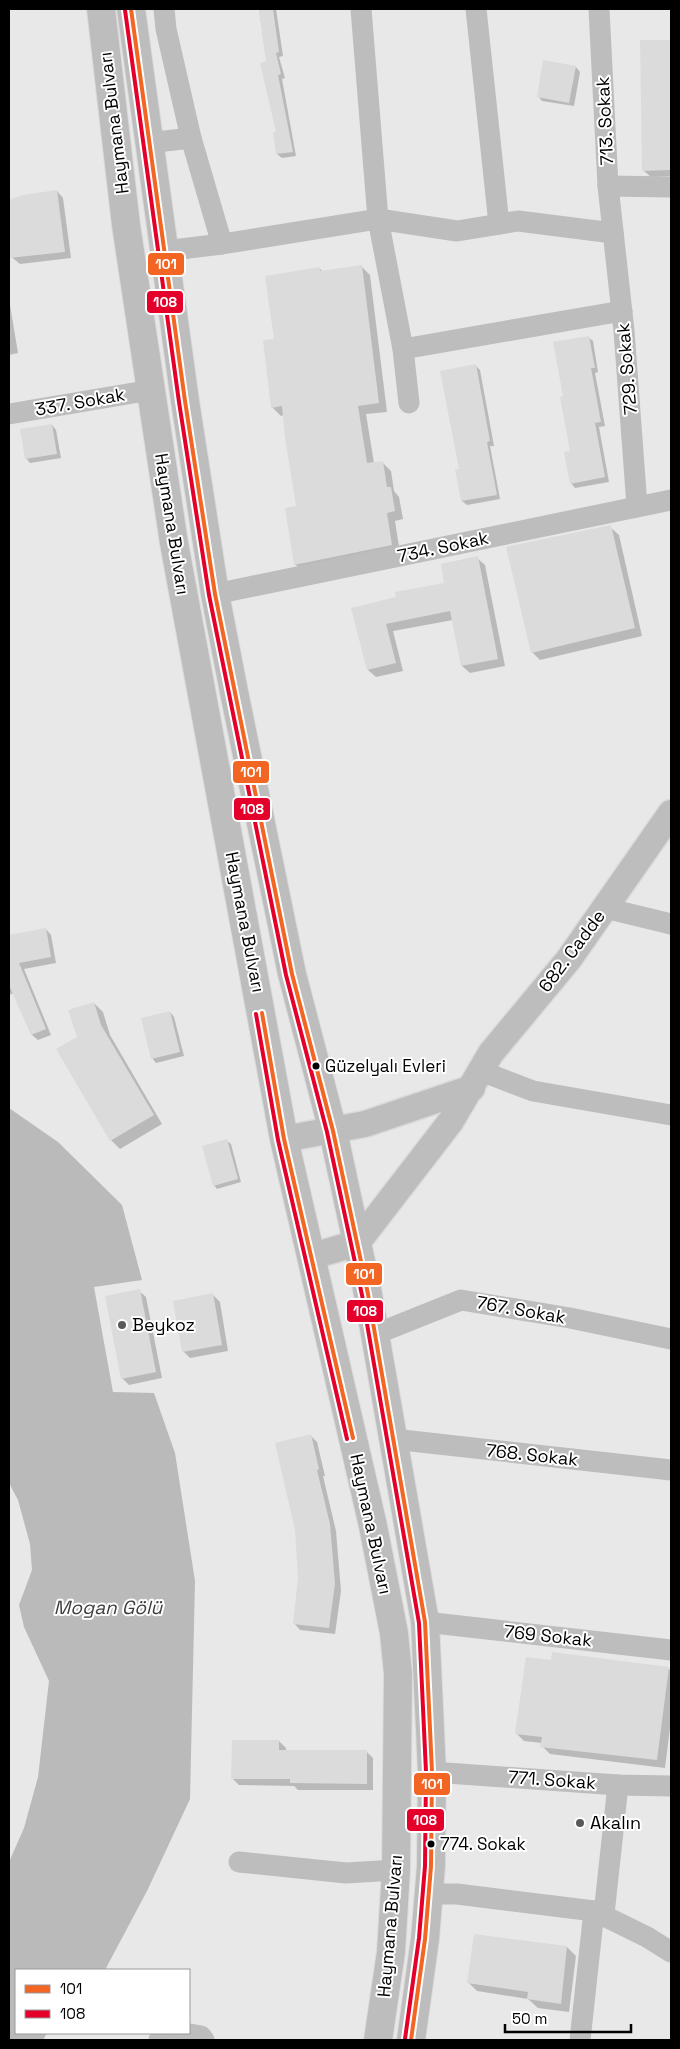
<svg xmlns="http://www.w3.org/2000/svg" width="680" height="2049" font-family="'Space Grotesk',sans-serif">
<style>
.green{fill:#e8e8e8;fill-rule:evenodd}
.water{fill:#bababa}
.shadow{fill:#0003}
.building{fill:#dbdbdb}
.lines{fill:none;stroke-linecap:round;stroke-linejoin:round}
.major-casing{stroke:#dbdbdb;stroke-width:29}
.highway-casing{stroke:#dbdbdb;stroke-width:30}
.minor{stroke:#bdbdbd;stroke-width:21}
.major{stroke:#bdbdbd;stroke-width:26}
.highway{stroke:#bdbdbd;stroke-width:28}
.bus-1-casing{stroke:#fff;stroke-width:8}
.bus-2-casing{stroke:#fff;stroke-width:8}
.bus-1{stroke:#f26522;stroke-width:4}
.bus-2{stroke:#e4002b;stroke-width:4}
.bus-dot{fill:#000;stroke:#fff;stroke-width:2}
.poi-dot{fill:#595959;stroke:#fff;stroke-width:2}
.labels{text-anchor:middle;stroke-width:4;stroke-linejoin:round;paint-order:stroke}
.bus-label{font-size:17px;fill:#000;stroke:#fff;text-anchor:start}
.street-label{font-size:18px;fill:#000;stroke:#fff}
.poi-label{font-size:18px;fill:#000;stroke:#fff;text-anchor:start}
.water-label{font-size:19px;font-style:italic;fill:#3d3d3d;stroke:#fff}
.line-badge{stroke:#fff;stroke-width:2}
.badge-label{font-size:14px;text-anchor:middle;font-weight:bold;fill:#fff}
</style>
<rect width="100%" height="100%" fill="#fff"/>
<path class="green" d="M9,9H671V2040H9ZM16,1970H189V2033H16Z"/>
<path class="water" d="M9,1108L58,1142L122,1205L142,1280L94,1287L113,1392L154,1393L175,1453L195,1581L190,1799L147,1891L105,1970H16V2033H47L43,2040H9V1862L24,1828L38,1777L49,1681L24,1627L19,1605L32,1570L30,1544L18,1500L9,1483Z"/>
<g class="shadow">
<path d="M259,9H276L283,56L279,57L285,78L282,79L296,156L282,158L277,154V133Z"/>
<path d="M642,41H671V176L651,177L644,171Z"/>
<path d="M576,67L580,72L574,106L542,101L538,96Z"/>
<path d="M57,191L63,198L71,258L20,264L9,255V201L24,196Z"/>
<path d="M361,266L370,275L387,412L366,414L374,463L382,462L391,471L394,491L399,497L403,519L395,521L400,553L304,573L295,564L297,507L284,415L281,416L272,407L276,340L319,268L323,272Z"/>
<path d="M9,299L18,353L9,355Z"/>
<path d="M588,337L593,341L598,372L595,373L605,426L599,427L609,482L575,488L571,483V452Z"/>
<path d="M475,365L480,370L494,446H490L500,499L467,505L462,501L460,470Z"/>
<path d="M52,425L56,430L61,458L30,463L26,458Z"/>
<path d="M610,527L619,535L642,636L540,660L532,652Z"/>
<path d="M477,558L485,565L505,666L470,673L462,666L453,620L393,631L403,671L376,677L368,670L353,609L446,584Z"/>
<path d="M46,929L51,935L56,963L24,969L51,1035L38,1040L32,1035L14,993L9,995V938Z"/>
<path d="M94,1003L103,1012L110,1035L162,1124L120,1149L111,1140L78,1038Z"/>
<path d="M170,1012L174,1017L184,1056L156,1063L152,1058Z"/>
<path d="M227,1141L231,1144L241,1182L217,1189L214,1185Z"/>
<path d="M139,1291L146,1297L162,1378L129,1385L122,1378Z"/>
<path d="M213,1295L220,1302L228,1351L190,1358L183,1351Z"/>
<path d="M311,1436L317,1442L325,1476H323L336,1531L341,1591L335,1634L300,1630L294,1623L300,1578Z"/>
<path d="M669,1669L671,1671V1720L665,1768L550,1754L542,1746V1743L524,1741L516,1733Z"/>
<path d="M279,1741L286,1748V1751L367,1752L373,1758V1790H298L294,1786L239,1785L232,1778Z"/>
<path d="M567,1947L576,1956L569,2012L538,2008L528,1999L477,1991L468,1982Z"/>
</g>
<g class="building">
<path d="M259,9H273L279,52L276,53L281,74L278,75L293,152L276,154L273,132H276L260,63L266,61Z"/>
<path d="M640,40H671V170L642,171Z"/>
<path d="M543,60L576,66L569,103L537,97Z"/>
<path d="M57,190L65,252L9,258V200L23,195Z"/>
<path d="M362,265L379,403L358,406L367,463L383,461L387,487H391L395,511L387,513L392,545L294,565L285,508L296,506L285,438L282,406L271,408L263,340L274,339L265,276L320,267V271Z"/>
<path d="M589,336L595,368H591L601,422L595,423L605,477L570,484L564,452L570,451L560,397L563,396L553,342Z"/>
<path d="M476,364L490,441L487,442L497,495L461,501L455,469H459L440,371Z"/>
<path d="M52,424L57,454L25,459L20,429Z"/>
<path d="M611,525L635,628L531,653L506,547Z"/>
<path d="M478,556L498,659L461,666L450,611L386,624L396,663L367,670L351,608L396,597L395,592L444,583L441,564Z"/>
<path d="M46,928L51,957L19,963L46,1029L31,1035L9,985V935Z"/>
<path d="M94,1002L101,1025L154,1115L110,1141L56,1049L77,1037L68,1010Z"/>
<path d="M170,1011L180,1052L151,1059L141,1018Z"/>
<path d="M227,1139L238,1179L213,1186L202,1146Z"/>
<path d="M140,1289L156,1372L121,1379L105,1296Z"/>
<path d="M213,1293L222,1345L182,1352L173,1301Z"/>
<path d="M311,1434L319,1469L317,1470L330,1524L335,1584L329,1628L293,1624L298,1578L295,1530L275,1443Z"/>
<path d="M552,1652L669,1667L657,1760L540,1747L542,1737L515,1734L526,1657L551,1660Z"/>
<path d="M232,1740H279V1750H367V1784L290,1783V1779H231Z"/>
<path d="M474,1934L567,1946L561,2004L527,1999L528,1992L467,1983Z"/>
</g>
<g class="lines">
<defs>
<g id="major">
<path d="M284,1139L365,1124L472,1088"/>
<path d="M313,1256L357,1243L451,1121L491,1053L569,959L671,813"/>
</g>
<g id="highway">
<path d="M101,9L126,225L174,543L284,1139L373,1526L394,1633L398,1674L396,1870L391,1952L378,2040"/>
<path d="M131,9L185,401L215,594L235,697L292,974L333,1131L368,1294L425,1622L432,1772L431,1866L425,1939L411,2040"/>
</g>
</defs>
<use href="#major" class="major-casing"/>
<use href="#highway" class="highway-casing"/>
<g class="minor">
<path d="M164,9L166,29L191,138L222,244"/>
<path d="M361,9L378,219L403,349L409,403"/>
<path d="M476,9L499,224"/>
<path d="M599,9L608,186L624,331L637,506"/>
<path d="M148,143L191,138"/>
<path d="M608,186L671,187"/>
<path d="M164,251L222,244L378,219L457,231L518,221L613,233"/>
<path d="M403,349L622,311"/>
<path d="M9,414L151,390"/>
<path d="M215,594L671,500"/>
<path d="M605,908L671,924"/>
<path d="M481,1071L533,1091L671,1115"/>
<path d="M376,1334L461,1300L570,1318L671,1339"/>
<path d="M393,1439L671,1470"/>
<path d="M425,1622L671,1650"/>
<path d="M432,1772L618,1785L671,1786"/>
<path d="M239,1862L346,1873L396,1870"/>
<path d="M429,1894H457L594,1911L647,1937L671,1952"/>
<path d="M604,1914L618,1785"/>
<path d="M184,2033L201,2036L204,2040"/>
<path d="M159,2040L166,2033"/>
<path d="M580,2040L594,1911"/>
</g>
<use href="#major" class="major"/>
<use href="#highway" class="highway"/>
<defs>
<g id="bus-1">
<path d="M131,9L185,401L215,594L292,974L333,1131L368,1294L425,1622L432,1772L431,1866L425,1939L411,2040"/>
<path d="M262,1013L284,1139L353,1438"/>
</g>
<g id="bus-2">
<path d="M125,10L179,402L209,595L286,975L327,1132L362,1295L419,1623L426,1772L425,1866L419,1938L405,2039"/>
<path d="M256,1014L278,1140L347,1439"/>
</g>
</defs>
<use href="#bus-1" class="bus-1-casing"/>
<use href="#bus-2" class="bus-2-casing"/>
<use href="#bus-1" class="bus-1"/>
<use href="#bus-2" class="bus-2"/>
</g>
<g class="bus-dot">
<circle cx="316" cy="1066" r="4.5"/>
<circle cx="431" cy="1844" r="4.5"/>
</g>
<g class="poi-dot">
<circle cx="122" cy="1325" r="5"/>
<circle cx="580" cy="1823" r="5"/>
</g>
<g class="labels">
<g class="bus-label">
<text x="325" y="1072">Güzelyalı Evleri</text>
<text x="440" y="1850">774. Sokak</text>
</g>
<g class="street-label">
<text transform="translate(605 121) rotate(-93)" y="6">713. Sokak</text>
<text transform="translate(114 123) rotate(-97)" y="6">Haymana Bulvarı</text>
<text transform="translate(627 369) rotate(-95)" y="6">729. Sokak</text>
<text transform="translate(80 402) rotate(-10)" y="6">337. Sokak</text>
<text transform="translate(172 524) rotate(81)" y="6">Haymana Bulvarı</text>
<text transform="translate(443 547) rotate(-12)" y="6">734. Sokak</text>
<text transform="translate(245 922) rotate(79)" y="6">Haymana Bulvarı</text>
<text transform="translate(572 951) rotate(-53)" y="6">682. Cadde</text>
<text transform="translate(521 1310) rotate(10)" y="6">767. Sokak</text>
<text transform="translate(532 1455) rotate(6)" y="6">768. Sokak</text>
<text transform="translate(371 1524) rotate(78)" y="6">Haymana Bulvarı</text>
<text transform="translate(548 1636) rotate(6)" y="6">769 Sokak</text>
<text transform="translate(552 1780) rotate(4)" y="6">771. Sokak</text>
<text transform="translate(390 1926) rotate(-85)" y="6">Haymana Bulvarı</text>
</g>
<g class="poi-label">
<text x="132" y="1331">Beykoz</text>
<text x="590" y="1829">Akalın</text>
</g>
<g class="water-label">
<text x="108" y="1614">Mogan Gölü</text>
</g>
</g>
<g class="line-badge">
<rect x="147" y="252" width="38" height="24" rx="5" fill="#f26522"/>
<rect x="146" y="290" width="38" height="24" rx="5" fill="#e4002b"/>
<rect x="232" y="760" width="38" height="24" rx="5" fill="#f26522"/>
<rect x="233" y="797" width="38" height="24" rx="5" fill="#e4002b"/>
<rect x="345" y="1262" width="38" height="24" rx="5" fill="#f26522"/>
<rect x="346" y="1299" width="38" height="24" rx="5" fill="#e4002b"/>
<rect x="413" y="1772" width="38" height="24" rx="5" fill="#f26522"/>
<rect x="406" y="1808" width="39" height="24" rx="5" fill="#e4002b"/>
</g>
<g class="badge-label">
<text x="166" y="269">101</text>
<text x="165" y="307">108</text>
<text x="251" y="777">101</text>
<text x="252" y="814">108</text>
<text x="364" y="1279">101</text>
<text x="365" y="1316">108</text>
<text x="432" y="1789">101</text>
<text x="425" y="1825">108</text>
</g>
<rect width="680" height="2049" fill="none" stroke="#000000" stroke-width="20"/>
<rect x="15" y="1969" width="175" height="65" fill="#ffffff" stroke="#999999"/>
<rect x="25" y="1985" width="25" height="8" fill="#f26522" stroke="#999999"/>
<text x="60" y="1994" font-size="15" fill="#000000">101</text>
<rect x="25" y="2010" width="25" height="8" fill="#e4002b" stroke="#999999"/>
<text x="60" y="2019" font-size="15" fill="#000000">108</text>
<path d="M505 2024v8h126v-8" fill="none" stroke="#000000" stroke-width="2.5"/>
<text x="512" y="2024" font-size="15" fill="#000000" stroke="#ffffff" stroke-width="4" paint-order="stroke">50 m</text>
</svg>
